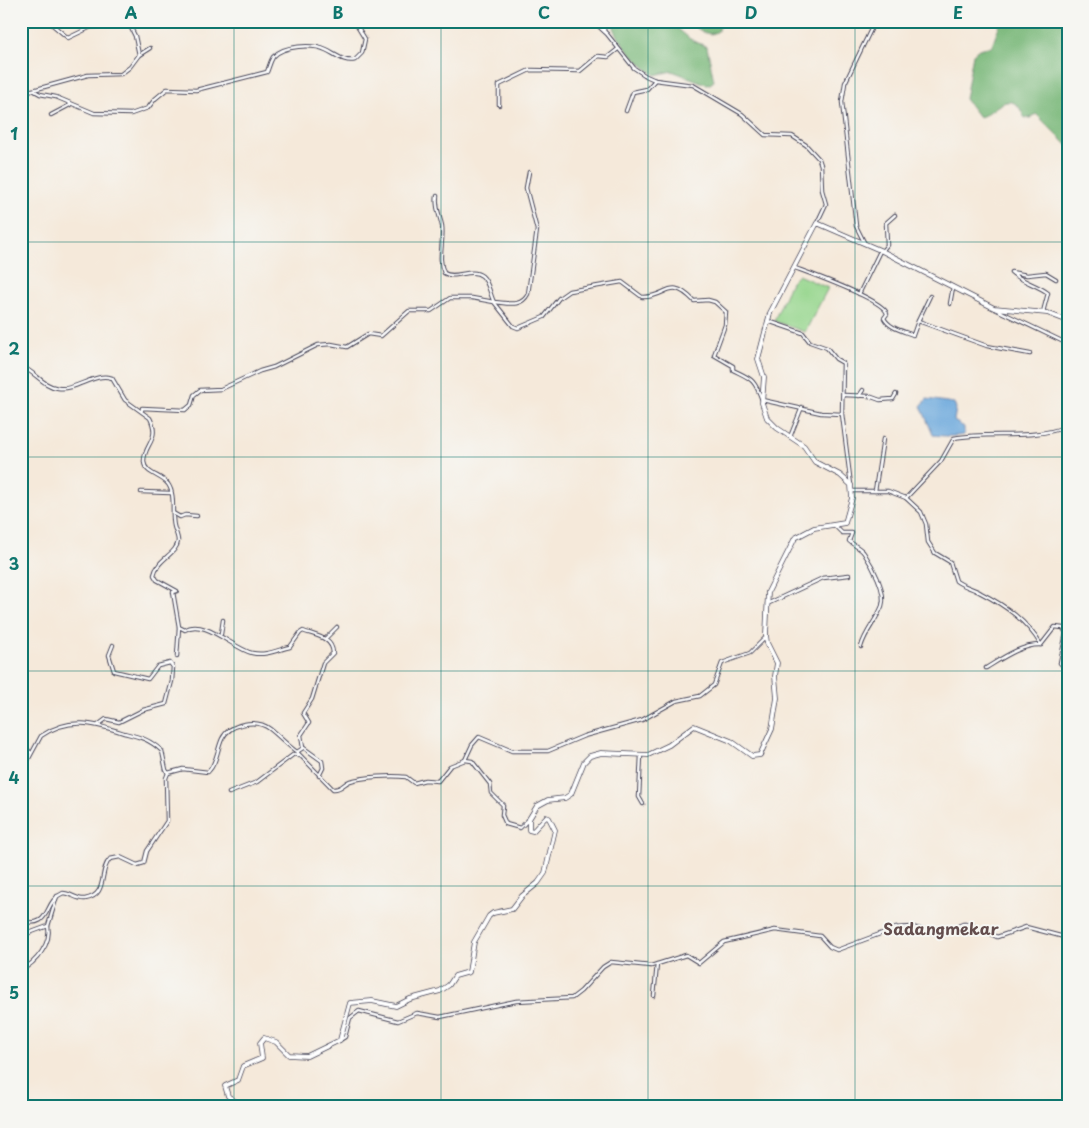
<svg xmlns="http://www.w3.org/2000/svg" width="1089" height="1128" font-family="'Playpen Sans',sans-serif">
<style>
.green{fill:#96d68d;stroke:#5c7c64}
.forest{fill:#78b778;stroke:#4d6c5a}
.water{fill:#6ba7dc;stroke:#46648c}
.lines{fill:none;stroke-linecap:round;stroke-linejoin:round}
.street-casing{stroke:#424053;stroke-width:4.5}
.secondary-casing{stroke:#424053;stroke-width:5.5}
.street{stroke:#fff;stroke-width:2.5}
.secondary{stroke:#fff;stroke-width:4}
.grid{fill:none;stroke:#0f766e;stroke-width:1;stroke-opacity:0.55}
.labels{text-anchor:middle;stroke-width:4;stroke-linejoin:round;paint-order:stroke}
.quarter-label{font-size:16px;font-weight:bold;fill:#634d4d;stroke:#f6f6f2}
.neatline{fill:none;stroke:#0f766e;stroke-width:2}
.grid-label{font-size:16px;text-anchor:middle;font-weight:bold;fill:#0f766e}
</style>
<rect width="100%" height="100%" fill="#f6f6f2"/>
<filter id="ink" filterUnits="userSpaceOnUse"><feTurbulence type="fractalNoise" baseFrequency=".02" numOctaves="2"/><feDisplacementMap in="SourceGraphic" scale="10" xChannelSelector="R" yChannelSelector="G"/><feConvolveMatrix kernelMatrix="1 2 1 2 8 2 1 2 1" color-interpolation-filters="sRGB"/></filter>
<filter id="wash" filterUnits="userSpaceOnUse"><feTurbulence type="fractalNoise" baseFrequency=".0096" numOctaves="4" result="noise"/><feDisplacementMap in="SourceGraphic" scale="20" xChannelSelector="R" yChannelSelector="G"/><feGaussianBlur stdDeviation="1.12" result="paint"/><feColorMatrix in="noise" values="0 0 0 0 0 0 0 0 0 0 0 0 0 0 0 0 0 1.4 0 .05"/><feComposite in="paint" operator="in"/></filter>
<g filter="url(#wash)">
<rect width="100%" height="100%" fill="#f5e9da"/>
<path class="green" d="M798,275L828,288L805,332L774,321L791,282Z"/>
<g class="forest">
<path d="M613,21H669L690,39L707,47L714,81L710,84H706L672,71L655,75C641,66 613,38 613,21Z"/>
<path d="M688,21H723L718,31C708,39 697,28 688,21Z"/>
<path d="M1001,21H1068V146L1036,114L1030,118H1025C1023,115 1021,110 1019,107C1005,91 991,116 979,117L965,99L973,54L979,49L992,46Z"/>
</g>
<path class="water" d="M927,399L954,403L956,408L954,421L964,427V435C955,437 942,436 933,435L921,406Z"/>
</g>
<g filter="url(#ink)">
<g class="lines">
<defs>
<g id="street">
<path d="M593,21L607,34L634,68L646,76L655,80L693,85L742,114L765,135L792,136L806,145L819,159L821,165L822,190L826,204L817,223"/>
<path d="M598,21L602,29"/>
<path d="M604,31L605,21"/>
<path d="M139,55L150,48"/>
<path d="M33,90L88,75L121,74L130,67L139,55L135,36L130,26L91,27L68,38L48,21"/>
<path d="M21,91L33,90L40,94L56,97L94,113L131,114L148,108L155,99L167,89L196,90L267,72C269,67 270,62 273,57C283,45 313,44 326,50C335,54 345,63 355,60L362,53L365,39L354,21"/>
<path d="M499,105V85L530,70L580,71L598,56L608,57L618,49"/>
<path d="M626,111L633,92L647,89L655,80"/>
<path d="M51,115L70,105"/>
<path d="M437,196C435,208 440,215 442,226C444,243 437,258 444,273C455,280 471,267 482,276C489,282 490,295 494,302C507,303 521,308 528,294L537,230L526,188L529,172"/>
<path d="M864,242L856,226L842,102L845,83L875,21"/>
<path d="M882,251L887,245L886,223L895,215"/>
<path d="M795,268C811,274 885,300 887,314L884,318C889,328 903,331 913,335L918,321L921,322L987,346L1030,354"/>
<path d="M859,294L880,251"/>
<path d="M950,304L953,287"/>
<path d="M995,309L1068,344"/>
<path d="M1043,312L1048,293C1036,284 1022,282 1011,272L1027,275L1046,273L1056,279"/>
<path d="M768,321L803,333L810,342L827,348L836,359L843,363L842,414L851,485"/>
<path d="M918,321L930,296"/>
<path d="M21,366C35,372 43,386 58,388C77,391 94,372 112,378L125,400L150,418C161,440 143,445 144,462C145,474 161,475 168,484C176,495 171,514 174,526C175,531 178,536 178,541C177,554 157,559 154,575L157,580L177,591L173,592L179,627L185,630C203,617 234,649 252,653C266,656 277,650 290,647L300,633L303,631C316,636 332,637 333,653L323,663L312,699L303,713L309,723L301,735L303,748L297,752L333,789C341,790 344,783 350,781C363,777 392,775 406,777L414,783L425,780L438,781L450,766L465,760L472,745L479,737L512,751H548L584,736L642,720L676,701L700,696L714,685L722,663L750,653L766,637"/>
<path d="M843,395L869,396L880,400L893,399L896,394"/>
<path d="M859,396L863,390"/>
<path d="M142,410V408L185,410L191,405L194,395L200,390L221,389L260,371L274,367L318,345L331,344L347,347L368,334L381,336L409,311H431L450,298H472L494,302L513,326L518,328L544,317L559,298L569,291L622,282L642,297C668,298 669,275 694,301L708,300L715,302L726,312L725,325L714,355L733,366V370C751,379 754,378 762,400L821,413L842,414"/>
<path d="M1063,428L1068,448"/>
<path d="M790,437L802,407"/>
<path d="M853,491H888L906,498L921,512L926,524L928,542L935,553L950,562L956,581C964,587 973,588 981,593C1006,606 1027,621 1041,645L1055,627L1063,628L1066,633L1060,663L1068,671"/>
<path d="M875,491L883,439"/>
<path d="M141,492L171,493"/>
<path d="M906,498L941,461L954,438C993,431 1031,441 1068,426"/>
<path d="M173,513L180,517L185,515L197,516"/>
<path d="M834,525L842,533H852L849,541C853,545 861,548 864,553C872,565 887,592 882,606C876,621 865,632 861,647"/>
<path d="M767,604L823,578L849,575"/>
<path d="M221,634L223,620"/>
<path d="M325,639L337,627"/>
<path d="M177,656L179,627"/>
<path d="M986,668C1001,659 1022,644 1041,645"/>
<path d="M98,725L106,719L119,722L143,710L166,704L172,681L173,667L170,663L158,666L148,679L114,671L109,655L113,645"/>
<path d="M21,744L31,753"/>
<path d="M304,748L322,761L323,768L319,776"/>
<path d="M641,755L639,797L643,804"/>
<path d="M465,760L472,761L490,784L491,793L503,805L502,815L506,824L520,828L529,819"/>
<path d="M21,767L27,762L41,736C70,716 95,724 124,733C140,737 149,739 162,751L166,770L168,773L183,769L208,772C217,763 217,750 222,739C229,724 256,718 270,729C279,736 287,745 297,752"/>
<path d="M229,793L257,782L294,754L299,756"/>
<path d="M21,921C53,929 42,902 63,893C70,893 78,900 85,899C109,895 98,871 110,859L120,857L137,865L144,863L147,851L167,821L166,778L168,773"/>
<path d="M21,936L48,926L57,896"/>
<path d="M21,970C36,963 52,943 48,926"/>
<path d="M654,996L657,964"/>
<path d="M340,1040L345,1037L350,1018L359,1011L398,1021L417,1013L440,1017L516,1001L572,998L581,991L603,967L611,962L651,966L686,955L699,963L724,942L775,930L820,936L830,947L837,950L896,928L912,927L939,934L963,924H970L997,937L1026,927L1068,938"/>
<path d="M21,1105L23,1107"/>
</g>
<path id="secondary" d="M242,1107L228,1096L225,1086L238,1080L243,1066L262,1058L260,1043L264,1038L276,1042L289,1055L307,1056L340,1040L350,1003L372,1001L396,1006L410,999L440,991L449,985L455,976L469,972L474,942L489,916L493,913L512,909L522,896L538,883L545,873L555,830L549,818L546,817L533,831L529,830V819L537,806L548,800L565,798L571,794L584,762L590,756L601,753L648,755L669,745L694,726L731,741L752,756L760,755L772,729L777,698L775,676L777,663L767,643L766,635L768,592L795,538L814,528L845,523L852,498L851,485L840,475L815,462L804,446L777,428L767,418L762,403L764,377L758,359L770,313L817,223L882,251L994,308L1047,313L1068,321"/>
</defs>
<use href="#street" class="street-casing"/>
<use href="#secondary" class="secondary-casing"/>
<use href="#street" class="street"/>
<use href="#secondary" class="secondary"/>
</g>
</g>
<path class="grid" d="M234,21V1107M441,21V1107M648,21V1107M855,21V1107M21,242H1068M21,457H1068M21,671H1068M21,886H1068"/>
<g class="labels">
<g class="quarter-label">
<text x="941" y="935">Sadangmekar</text>
</g>
</g>
<rect width="1089" height="1128" fill="none" stroke="#f6f6f2" stroke-width="55"/>
<rect x="28" y="28" width="1034" height="1072" class="neatline"/>
<g class="grid-label">
<text x="131" y="19">A</text>
<text x="338" y="19">B</text>
<text x="544" y="19">C</text>
<text x="751" y="19">D</text>
<text x="958" y="19">E</text>
<text x="14" y="140">1</text>
<text x="14" y="355">2</text>
<text x="14" y="570">3</text>
<text x="14" y="784">4</text>
<text x="14" y="999">5</text>
</g>
</svg>
